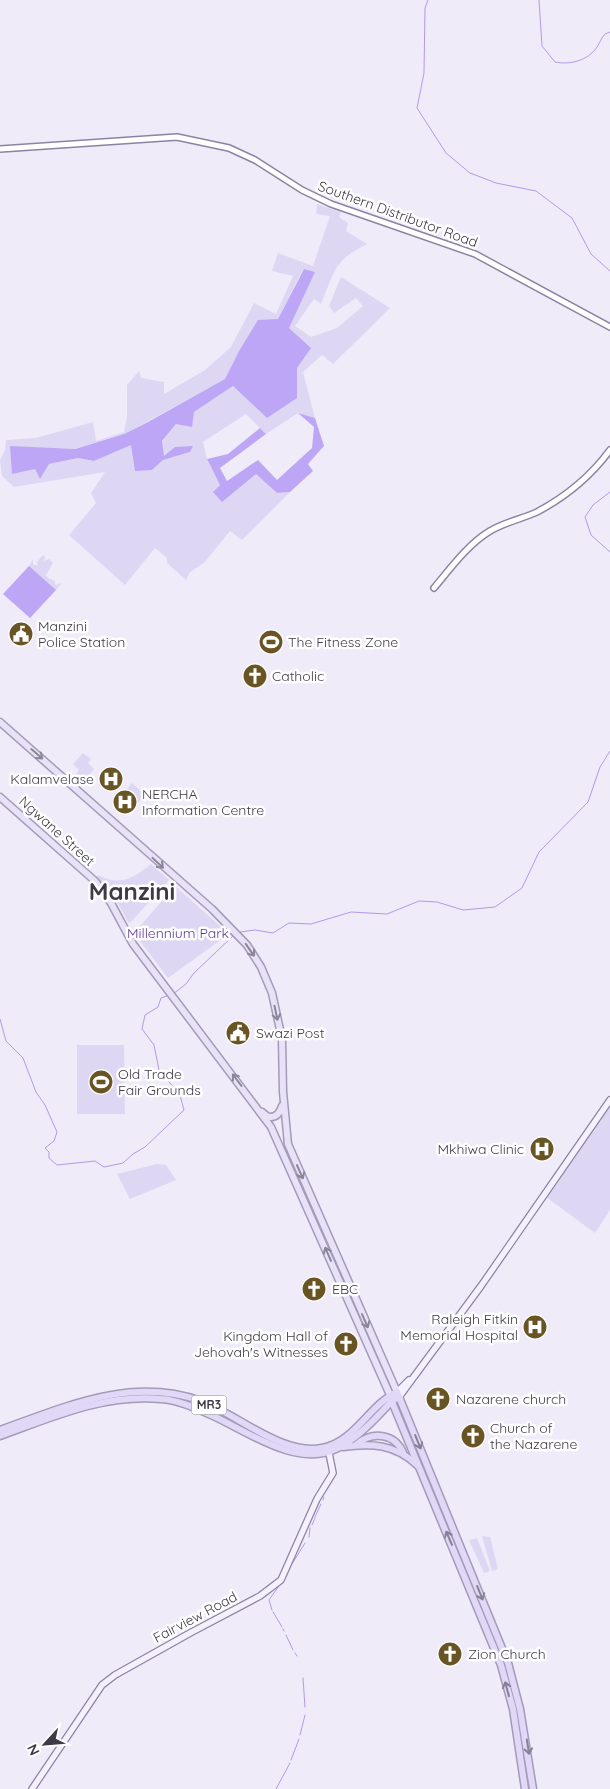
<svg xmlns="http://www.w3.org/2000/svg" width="610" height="1789" font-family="Quicksand,sans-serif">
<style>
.green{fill:#ded7f4;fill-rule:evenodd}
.forest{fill:#bea6f6}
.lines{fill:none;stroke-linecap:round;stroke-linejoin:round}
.stream{stroke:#b29ae9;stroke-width:1}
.tertiary-casing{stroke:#8c83a3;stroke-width:8}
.secondary-casing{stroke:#8c83a3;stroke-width:8}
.primary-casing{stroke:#a39bb8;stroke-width:9}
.trunk-casing{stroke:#a39bb8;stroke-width:9}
.tertiary{stroke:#fff;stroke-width:5}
.secondary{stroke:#f4f1fc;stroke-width:5.5}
.primary{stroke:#e8e2f8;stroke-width:6}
.trunk{stroke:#e0d8f6;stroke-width:6}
.oneway{stroke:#8a8697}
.oneway2{stroke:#878196}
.labels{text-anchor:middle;stroke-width:5;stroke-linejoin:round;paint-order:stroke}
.shield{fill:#fff;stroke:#78757f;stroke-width:1}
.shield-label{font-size:12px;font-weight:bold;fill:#3e3a48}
.street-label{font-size:14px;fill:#3e3a48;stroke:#fff}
.poi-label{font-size:14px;fill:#3e3a48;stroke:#fff;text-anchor:start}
.park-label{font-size:14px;fill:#5d3b97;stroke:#fff}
.town-label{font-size:24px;font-weight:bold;fill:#3e3a48;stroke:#fff}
</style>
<rect width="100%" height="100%" fill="#efebf9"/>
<g class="green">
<path d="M317,204L341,212L339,217L348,223L346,231L367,244C333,261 335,271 321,304L314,299L295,326L311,337L337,328L363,306L356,298L334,313L329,306L341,277L390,308L333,364L322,355L303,372L315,418L298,413L266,434L246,414L203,442L207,459L220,485L256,474L277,493L290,492L242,540L230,531L204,563L190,572L186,580L167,563V558L155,548L125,585L69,535L96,503L91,493L105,472L14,487L2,476L0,460L5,450L6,440L36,438L93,422L96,441L124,432L127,417V385L139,371L141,378L164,382V394L205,370L231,347L254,303L276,314L293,276L272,271L278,253L313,266L330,216L316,214ZM303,269L289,328L297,368L296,398L267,418L233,386L176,424L162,442L164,457L190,452L163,460L152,470L131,444L94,461L78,458L49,464L40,479L35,469L11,447L74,449L124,434L226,379L239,351L278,319Z"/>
<path d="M43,555L45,557L44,561L49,559L53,563L46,575L48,578L55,581V585L62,583L56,590L29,566L33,559V565H38L37,562Z"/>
<path d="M83,753L91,759L88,763L94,769L81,785L73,778L79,770L73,764Z"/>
<path d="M132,783L145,795L137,804L124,792Z"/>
<path d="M151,864L169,880L130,923L128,922L116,900L96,878L98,875C120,887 134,878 151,864Z"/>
<path d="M175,886L229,934L168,978L134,933Z"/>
<path d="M77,1045H124L125,1114H77Z"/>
<path d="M610,1107V1210L595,1233L546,1197Z"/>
<path d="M157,1164L166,1165L176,1180L130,1199L117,1174Z"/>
<path d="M482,1536L490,1537L498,1569L492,1571Z"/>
<path d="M477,1538L490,1571L484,1573L469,1540Z"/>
</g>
<g class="forest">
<path d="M304,269L315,272L289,328L311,348L297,368V398L267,418L233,386L194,412L192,427L176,424L162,441L164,456L175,447L193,446L190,452L163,460L152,470L135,471L131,445L94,461L78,458L49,464L40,479L35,469L12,474L10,446L75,449L124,434L148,422L225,379L239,351L258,320L278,319Z"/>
<path d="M298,413L315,418L324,446L308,464L313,471L290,492L277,493L256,474L222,502L213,492L220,485L207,459L228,454L260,428L266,434L220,468L227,481L258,460L277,480L312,448L314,427Z"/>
<path d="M29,566L56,590L30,618L3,594Z"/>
</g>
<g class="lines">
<g class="stream">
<path d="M428,0L425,8L424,73L417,108L446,153L470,173L496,183L536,191L572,218L591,254L610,271"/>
<path d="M539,0L542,46L555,62C569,65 588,61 597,47C600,43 601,38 605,34L610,32"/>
<path d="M610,492L593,505L585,517L591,535L610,552"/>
<path d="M240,932L255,930L273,933L289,923L311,924L351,912L387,914L419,901L437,902L463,910L495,907L522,888L539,852L588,802L600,767L610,751"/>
<path d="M173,994L186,984L194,973L234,935"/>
<path d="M0,1019L6,1041L23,1058L36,1092L45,1105L57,1132L54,1141L45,1148L49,1152V1158L57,1165L95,1161L104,1167L123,1163L133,1154L145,1147L184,1110L180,1095L159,1070L154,1045L142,1029L145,1015L158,1007L161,998L169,995"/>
<path d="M323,1500L324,1497"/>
<path d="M315,1517L321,1504"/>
<path d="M312,1525L315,1518"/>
<path d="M309,1537L310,1528"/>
<path d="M292,1564L305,1543"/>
<path d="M285,1578L290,1567"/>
<path d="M272,1610L269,1600L281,1583"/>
<path d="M273,1612L282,1627"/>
<path d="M283,1629L284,1631"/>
<path d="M286,1635L293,1650"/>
<path d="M295,1653L297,1656"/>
<path d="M303,1678L305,1707"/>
<path d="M300,1735L305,1715"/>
<path d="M291,1760L299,1739"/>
<path d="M276,1789L290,1763"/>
</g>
<defs>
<g id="tertiary">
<path d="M0,149L177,137L229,148L255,160L302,190L331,204L475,254L610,327"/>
<path d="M434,588C450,569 468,544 490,531C505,522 522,519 537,512C565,497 591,476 610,450"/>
</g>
<g id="secondary">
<path d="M397,1392L409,1380"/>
<path d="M399,1397L481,1286L610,1100"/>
<path d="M32,1789L102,1685L115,1675L190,1633L260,1596L281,1580L317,1499L333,1473L328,1448"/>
</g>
<g id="primary">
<path d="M0,722L212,909L247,945L261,967L272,993L282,1039L283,1092L288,1144L397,1392"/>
<path d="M0,797L95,881L111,903L133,944L271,1127L390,1395"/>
<path d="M262,1112L268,1117C276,1118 280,1113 282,1106"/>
</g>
<g id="trunk">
<path d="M390,1397L501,1665L513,1709L525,1789"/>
<path d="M0,1430C65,1407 131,1376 201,1401C237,1414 282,1456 322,1448C355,1442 369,1405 397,1392L508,1663L520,1709L533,1789"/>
<path d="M0,1436C53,1417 103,1394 161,1399C178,1400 195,1408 211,1415C247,1431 297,1469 338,1448C359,1437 376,1418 392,1401L399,1397"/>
<path d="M357,1444C373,1431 396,1433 404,1455"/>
<path d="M343,1447C371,1443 395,1444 417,1465"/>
</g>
</defs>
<use href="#tertiary" class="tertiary-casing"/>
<use href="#secondary" class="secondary-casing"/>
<use href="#primary" class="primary-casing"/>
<use href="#trunk" class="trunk-casing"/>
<use href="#tertiary" class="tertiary"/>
<use href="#secondary" class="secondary"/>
<use href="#primary" class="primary"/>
<use href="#trunk" class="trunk"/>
</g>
<defs><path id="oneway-shaft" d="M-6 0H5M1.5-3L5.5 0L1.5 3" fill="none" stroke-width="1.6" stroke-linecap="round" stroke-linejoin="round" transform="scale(1.25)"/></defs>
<g class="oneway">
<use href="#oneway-shaft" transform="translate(37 754) rotate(41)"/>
<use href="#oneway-shaft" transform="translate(158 863) rotate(43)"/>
<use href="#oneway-shaft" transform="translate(250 950) rotate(55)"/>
<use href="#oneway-shaft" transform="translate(276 1013) rotate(78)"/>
<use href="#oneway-shaft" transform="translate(237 1080) rotate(-127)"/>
<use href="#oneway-shaft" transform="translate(300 1172) rotate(66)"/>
<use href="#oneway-shaft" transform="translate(328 1254) rotate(-114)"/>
<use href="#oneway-shaft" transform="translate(365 1321) rotate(66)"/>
</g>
<g class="oneway2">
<use href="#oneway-shaft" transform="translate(418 1442) rotate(68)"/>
<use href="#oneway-shaft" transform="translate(449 1538) rotate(-113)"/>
<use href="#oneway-shaft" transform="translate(480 1593) rotate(68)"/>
<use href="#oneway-shaft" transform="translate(507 1689) rotate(-105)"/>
<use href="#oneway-shaft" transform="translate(528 1747) rotate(81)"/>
</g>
<defs>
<symbol id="civic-disc" viewBox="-11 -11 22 22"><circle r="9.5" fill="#695523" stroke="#fff"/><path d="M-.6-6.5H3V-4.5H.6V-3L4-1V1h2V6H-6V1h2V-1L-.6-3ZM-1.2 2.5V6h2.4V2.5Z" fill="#fff"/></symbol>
<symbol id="stadium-disc" viewBox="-11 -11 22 22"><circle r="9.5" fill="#695523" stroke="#fff"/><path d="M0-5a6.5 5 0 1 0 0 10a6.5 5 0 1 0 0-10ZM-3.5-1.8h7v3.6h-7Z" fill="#fff"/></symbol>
<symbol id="church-disc" viewBox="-11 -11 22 22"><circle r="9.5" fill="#695523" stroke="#fff"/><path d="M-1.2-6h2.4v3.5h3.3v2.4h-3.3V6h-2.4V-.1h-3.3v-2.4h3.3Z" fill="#fff"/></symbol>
<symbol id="hospital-disc" viewBox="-11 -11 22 22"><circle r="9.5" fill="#695523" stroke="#fff"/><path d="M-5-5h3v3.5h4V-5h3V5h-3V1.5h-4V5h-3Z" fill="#fff"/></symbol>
</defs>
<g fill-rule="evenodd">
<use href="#civic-disc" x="7" y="620" width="28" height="28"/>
<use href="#stadium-disc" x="257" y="628" width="28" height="28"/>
<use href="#church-disc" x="241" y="662" width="28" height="28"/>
<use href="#hospital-disc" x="97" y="765" width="28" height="28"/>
<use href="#hospital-disc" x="111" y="788" width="28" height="28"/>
<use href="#civic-disc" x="224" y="1019" width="28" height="28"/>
<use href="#stadium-disc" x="87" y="1068" width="28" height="28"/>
<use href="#hospital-disc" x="528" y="1135" width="28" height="28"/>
<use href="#church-disc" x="300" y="1275" width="28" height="28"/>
<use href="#hospital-disc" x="521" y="1313" width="28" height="28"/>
<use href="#church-disc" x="332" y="1330" width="28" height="28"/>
<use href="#church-disc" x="424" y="1385" width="28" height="28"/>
<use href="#church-disc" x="459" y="1422" width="28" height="28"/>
<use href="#church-disc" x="436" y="1640" width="28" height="28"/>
</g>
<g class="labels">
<rect class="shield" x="191.5" y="1395.5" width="35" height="19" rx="4"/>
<g class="shield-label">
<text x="209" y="1409">MR3</text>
</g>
<g class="street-label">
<text transform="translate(398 214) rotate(20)" y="5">Southern Distributor Road</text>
<text transform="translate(57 831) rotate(42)" y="5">Ngwane Street</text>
<text transform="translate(195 1617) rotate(-28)" y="5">Fairview Road</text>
</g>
<g class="poi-label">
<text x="38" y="631">Manzini<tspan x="38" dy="16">Police Station</tspan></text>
<text x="288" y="647">The Fitness Zone</text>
<text x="272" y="681">Catholic</text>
<text x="94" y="784" text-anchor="end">Kalamvelase</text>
<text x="142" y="799">NERCHA<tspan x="142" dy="16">Information Centre</tspan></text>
<text x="256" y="1038">Swazi Post</text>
<text x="118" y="1079">Old Trade<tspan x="118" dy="16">Fair Grounds</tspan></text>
<text x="524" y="1154" text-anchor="end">Mkhiwa Clinic</text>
<text x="332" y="1294">EBC</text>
<text x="518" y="1324" text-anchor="end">Raleigh Fitkin<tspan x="518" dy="16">Memorial Hospital</tspan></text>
<text x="328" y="1341" text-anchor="end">Kingdom Hall of<tspan x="328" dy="16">Jehovah's Witnesses</tspan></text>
<text x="456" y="1404">Nazarene church</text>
<text x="490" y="1433">Church of<tspan x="490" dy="16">the Nazarene</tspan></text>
<text x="468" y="1659">Zion Church</text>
</g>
<g class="park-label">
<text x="178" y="938">Millennium Park</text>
</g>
<g class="town-label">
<text x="132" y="900">Manzini</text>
</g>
</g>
<g transform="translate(45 1744) rotate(244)" stroke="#ffffff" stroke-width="4" paint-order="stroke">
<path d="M0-4L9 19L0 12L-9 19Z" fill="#3e3a48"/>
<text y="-8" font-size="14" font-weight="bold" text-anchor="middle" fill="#3e3a48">N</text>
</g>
</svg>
